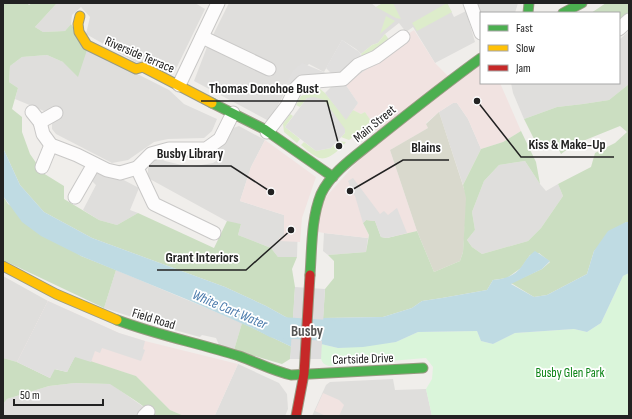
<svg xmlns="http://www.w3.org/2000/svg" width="632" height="419" font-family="'Sofia Sans Condensed',sans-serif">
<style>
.residential{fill:#dfdedc}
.commercial{fill:#f1e3e1}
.religious{fill:#dededc}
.construction{fill:#d9d9cd}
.grass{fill:#ddeccb}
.forest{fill:#cbdec1}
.park{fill:#daf5da}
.parking{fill:#e0dfde}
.water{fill:#bfdbe3}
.pier{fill:#dedddd}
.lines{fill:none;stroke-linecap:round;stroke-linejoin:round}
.river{stroke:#bfdbe3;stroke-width:21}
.street-casing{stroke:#c9c8c7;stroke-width:15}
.fast-casing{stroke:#999a82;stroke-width:11}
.slow-casing{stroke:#999a82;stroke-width:11}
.jam-casing{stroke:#999a82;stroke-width:11}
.street{stroke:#fdfcfc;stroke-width:13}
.fast{stroke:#4caf50;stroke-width:9}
.slow{stroke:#ffc107;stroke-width:9}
.jam{stroke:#c62828;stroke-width:9}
.labels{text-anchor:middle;stroke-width:3.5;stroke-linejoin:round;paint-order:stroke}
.street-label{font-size:13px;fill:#222;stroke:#fff}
.park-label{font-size:13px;fill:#0c8416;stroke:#fff}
.water-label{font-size:14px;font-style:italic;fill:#4a7aab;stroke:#fff}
.quarter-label{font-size:15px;font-weight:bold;fill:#555;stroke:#fff}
.leader{fill:none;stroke:#222;stroke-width:1.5}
.callout-dot{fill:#222;stroke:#fff;stroke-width:1.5}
.callout-label{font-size:14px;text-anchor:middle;font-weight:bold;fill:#222;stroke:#fff;stroke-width:3.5;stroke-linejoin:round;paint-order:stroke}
</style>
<rect width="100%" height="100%" fill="#f0eeeb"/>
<g class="residential">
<path d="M57,3H195L205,9L175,71L151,59L137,63L86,34L90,17L81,7L72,15L71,24L65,31L43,32L35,27Z"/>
<path d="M229,3H371L376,7L383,3H447L454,17L466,11L475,42L435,63L413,27L406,32L399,23L385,34L378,43L372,45L361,54L356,49L342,40L324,72L309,64L284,87V94L273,114L267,120L194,81L207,47Z"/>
<path d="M629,31V84L609,100L583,104L557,107L524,119L513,93L511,83H619V40Z"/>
<path d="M87,50H90L169,90L184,104L217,119L212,131L204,138L168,139L154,142L128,160L112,163L56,134L52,129V124L61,112L59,106L44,111L15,99L18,88L9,82L10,66L22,57L47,55L63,62Z"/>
<path d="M453,103H457L468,119L481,149L463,185L439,112Z"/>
<path d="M239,126L265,140L251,167L240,201L284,215L298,224L297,257H278L271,248L238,235L241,224L230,223L148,178V168L154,159L160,158L165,161L190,167L213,163L219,159L218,150L233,128Z"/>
<path d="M525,161L540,184L546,191L558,184L563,196L541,228L528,241L482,254L472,247L467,240L475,230L472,212L484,181L499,165Z"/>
<path d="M95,173L118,177L139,188L130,210L138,213L117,225L99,220L83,210L96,185L89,178Z"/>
<path d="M324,233L368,238L366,252L328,255L323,251Z"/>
<path d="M116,270L242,323L234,350L219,345L216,338L202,335L200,337L160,326L104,308Z"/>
<path d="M3,276L48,301L17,362L3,358Z"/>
<path d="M238,364L279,383L287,394L288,409L285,416H218L215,415Z"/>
<path d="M393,379L395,390L426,389L432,416H312L326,385L330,382Z"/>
<path d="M75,383L111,384L145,408L137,416H3V404L7,399L49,386Z"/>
</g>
<g class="commercial">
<path d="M414,30L435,63L451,79L481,58V83H500L521,131L503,142L481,149L468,119L457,103H453L439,112L426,123L428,128L390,150L417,231L397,236L363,223L369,235L368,238L324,233L313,231L316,208L380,136L365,112L361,114L353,110L358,103L345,84L366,69V62Z"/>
<path d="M265,140L316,177L302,218L300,242L279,241V238L284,237V215L240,201L251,167Z"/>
<path d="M48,301L119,333L145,341L238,364L215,415L211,416H184L170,410L136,376L75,357L17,362Z"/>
<path d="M323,393L339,400L344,405L339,416H326L315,411Z"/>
</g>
<path class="religious" d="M474,3H518L515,13H481V23Z"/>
<path class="construction" d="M439,112L467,198L463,252L460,261L434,272L417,231L390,150L428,128L426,124Z"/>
<g class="grass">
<path d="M383,3H393L401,19L396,18L376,7Z"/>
<path d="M447,3L452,12L417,31L412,23Z"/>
<path d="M386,16L395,21L380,34Z"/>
<path d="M385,34L390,41L370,56L362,57L361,54L372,45L378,43Z"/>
<path d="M320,89L325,93L346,119L353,110L361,114L365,112L371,121L349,140L341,137L345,133L307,98L300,107L296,105L301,96Z"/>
<path d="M290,114L293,116L285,127L300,139L297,143L284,132L283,124Z"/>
<path d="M338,141L346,142C340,149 327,163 317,157C311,154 306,149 301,145L304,142L316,151L331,148Z"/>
</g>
<g class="forest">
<path d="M3,3H27L29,5L32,3H57L35,27L43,32L65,31L71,24L87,50L78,77L63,62L47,55L22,57L10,66L9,82L18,88L12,109L22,117V132L30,154L43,173L64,186V199L99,220L117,225L138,213L214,248L227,221L241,224L238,235L271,248L278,257H297L292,269L295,287L293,321L266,306L225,287L92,238L44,212L20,185L3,148Z"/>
<path d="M606,3H629V12L619,19V13H591Z"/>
<path d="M629,84V222H626L594,251L587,274L547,295L534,297L511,283L542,269L550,262L539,253L530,255L521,268L507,278L493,280L487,290L442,298L422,301L412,308L383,317L323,318L325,289L334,278V261L328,255L366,252L369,235L363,223L366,220L375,221L381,237L387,238L417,231L434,272L460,261L463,252L466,198L463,185L481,149L503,142L521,131L536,162L540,184L525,161L499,165L484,181L472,212L475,230L467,240L472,247L482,254L528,241L541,228L563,196L558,184L591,167L595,153L615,143L627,132L620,126L573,145L561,154L555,142L540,148L535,141L524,119L557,107L583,104L609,100Z"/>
<path d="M3,196L8,204L81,256L116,270L104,308L3,260Z"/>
<path d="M242,323L292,347L290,359L282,364L234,350Z"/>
<path d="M75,356L136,376L170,410L184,416H157L136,401L110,384L75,383L49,386L7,399L3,404V358L17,362L50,378L54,369L67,372Z"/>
</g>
<path class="park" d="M629,273V416H432L426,389L432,379L433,367L426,358L329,366C318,364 321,353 321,344L338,348L396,342L418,332L477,331L481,341L493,344L515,333L574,329L587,332L601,323L623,276Z"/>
<g class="parking">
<path d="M342,40L359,52L362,57L367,69L345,84L358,103L346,120L325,93L333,85L331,73L326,68Z"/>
<path d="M302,63L326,73L322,85L299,93L296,97L284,94V87L293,70Z"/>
<path d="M314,97L324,100L345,129V133L331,148L316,151L285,127L307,98Z"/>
<path d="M353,178L380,214L384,211L388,215L397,208L407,233L387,238L381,237L375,221L366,220L363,223L355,196L354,195L348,181Z"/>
<path d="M48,301L119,333L145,341L143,349L145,350L141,361L102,348L100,353L95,351L91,362L75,357L67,372L55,369L50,378L17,362Z"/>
</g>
<g class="water">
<path d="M3,148L20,185L44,212L92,238L225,287L266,306L293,321L292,347L250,327L186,299L81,256L41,236L22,222L3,196Z"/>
<path d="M626,222H629V273L623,276L601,323L587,332L574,329L515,333L493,344L481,341L477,331L418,332L396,342L363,347L338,348L321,344L323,318L383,317L412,308L422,301L442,298L487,290L493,280C505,279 515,276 522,266C526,260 529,255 535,251L550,261L542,269L511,284L534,297L547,295L587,274L594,251L608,231Z"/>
</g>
<path class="pier" d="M295,287L325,289L321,359H290Z"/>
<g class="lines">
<path class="river" d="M266,323L273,327L351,332"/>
<defs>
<g id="street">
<path d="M470,3L481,33"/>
<path d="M619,29L629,20"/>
<path d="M202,37L269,69"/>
<path d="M179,85L218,3"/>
<path d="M32,112L40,122L56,113"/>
<path d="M40,122L43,134L51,145L77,155L107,170L120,173L137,168L151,154L169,149H206L220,139L233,113"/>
<path d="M267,132L287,106L296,88L302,82L343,79L358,65L376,57L403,37"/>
<path d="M42,167L51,145"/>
<path d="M137,168L154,204L214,233"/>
<path d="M75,197L94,164"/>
<path d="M144,416L148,412"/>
</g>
<g id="fast">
<path d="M528,13L529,3"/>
<path d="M563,13L582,3"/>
<path d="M212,103L264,129L333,177"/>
<path d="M310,275C312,248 311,219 321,194C331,172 357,155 375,140C410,112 445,84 481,58"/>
<path d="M117,320C157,335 198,343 239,356C256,362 273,371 291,375L423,368"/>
</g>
<g id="slow">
<path d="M80,16L78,24L79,32L87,45L136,69L143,67L212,103"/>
<path d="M3,266L56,294L117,320"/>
</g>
<path id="jam" d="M296,416L304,374L310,275"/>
</defs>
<use href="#street" class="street-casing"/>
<use href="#fast" class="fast-casing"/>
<use href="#slow" class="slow-casing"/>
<use href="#jam" class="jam-casing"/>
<use href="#street" class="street"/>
<use href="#fast" class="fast"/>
<use href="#slow" class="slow"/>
<use href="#jam" class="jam"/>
</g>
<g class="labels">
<g class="street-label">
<text transform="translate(140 54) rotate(23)" y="5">Riverside Terrace</text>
<text transform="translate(374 123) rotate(-39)" y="5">Main Street</text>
<text transform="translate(154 318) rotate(17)" y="5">Field Road</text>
<text transform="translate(363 358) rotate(-2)" y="5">Cartside Drive</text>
</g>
<g class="park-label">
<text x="570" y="377">Busby Glen Park</text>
</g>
<g class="water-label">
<text transform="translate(230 309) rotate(23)" y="5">White Cart Water</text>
</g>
<g class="quarter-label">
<text x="307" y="336">Busby</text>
</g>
</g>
<path class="leader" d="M339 146L327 101H201M477 101L521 157H614M350 191L403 160H449M271 192L231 166H149M291 230L246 270H157"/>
<g class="callout-dot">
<circle cx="339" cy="146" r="4"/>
<circle cx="477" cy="101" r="4"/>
<circle cx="350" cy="191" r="4"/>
<circle cx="271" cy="192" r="4"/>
<circle cx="291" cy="230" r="4"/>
</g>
<g class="callout-label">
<text x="264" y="93">Thomas Donohoe Bust</text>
<text x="567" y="149">Kiss &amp; Make-Up</text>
<text x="426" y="152">Blains</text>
<text x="190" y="158">Busby Library</text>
<text x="202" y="262">Grant Interiors</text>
</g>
<rect width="632" height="419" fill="none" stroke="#222222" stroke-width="8"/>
<rect x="480" y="12" width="140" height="72" fill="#ffffff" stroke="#a7a7a7"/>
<rect x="488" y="25" width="20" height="6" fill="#4caf50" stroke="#a7a7a7"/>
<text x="516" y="32" font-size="12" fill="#222222">Fast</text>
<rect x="488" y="45" width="20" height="6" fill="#ffc107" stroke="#a7a7a7"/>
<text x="516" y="52" font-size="12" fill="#222222">Slow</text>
<rect x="488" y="65" width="20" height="6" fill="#c62828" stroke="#a7a7a7"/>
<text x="516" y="72" font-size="12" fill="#222222">Jam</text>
<path d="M14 399v6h89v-6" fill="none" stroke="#222222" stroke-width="2"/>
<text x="20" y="399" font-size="12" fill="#222222" stroke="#ffffff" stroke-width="3" paint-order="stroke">50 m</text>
</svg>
